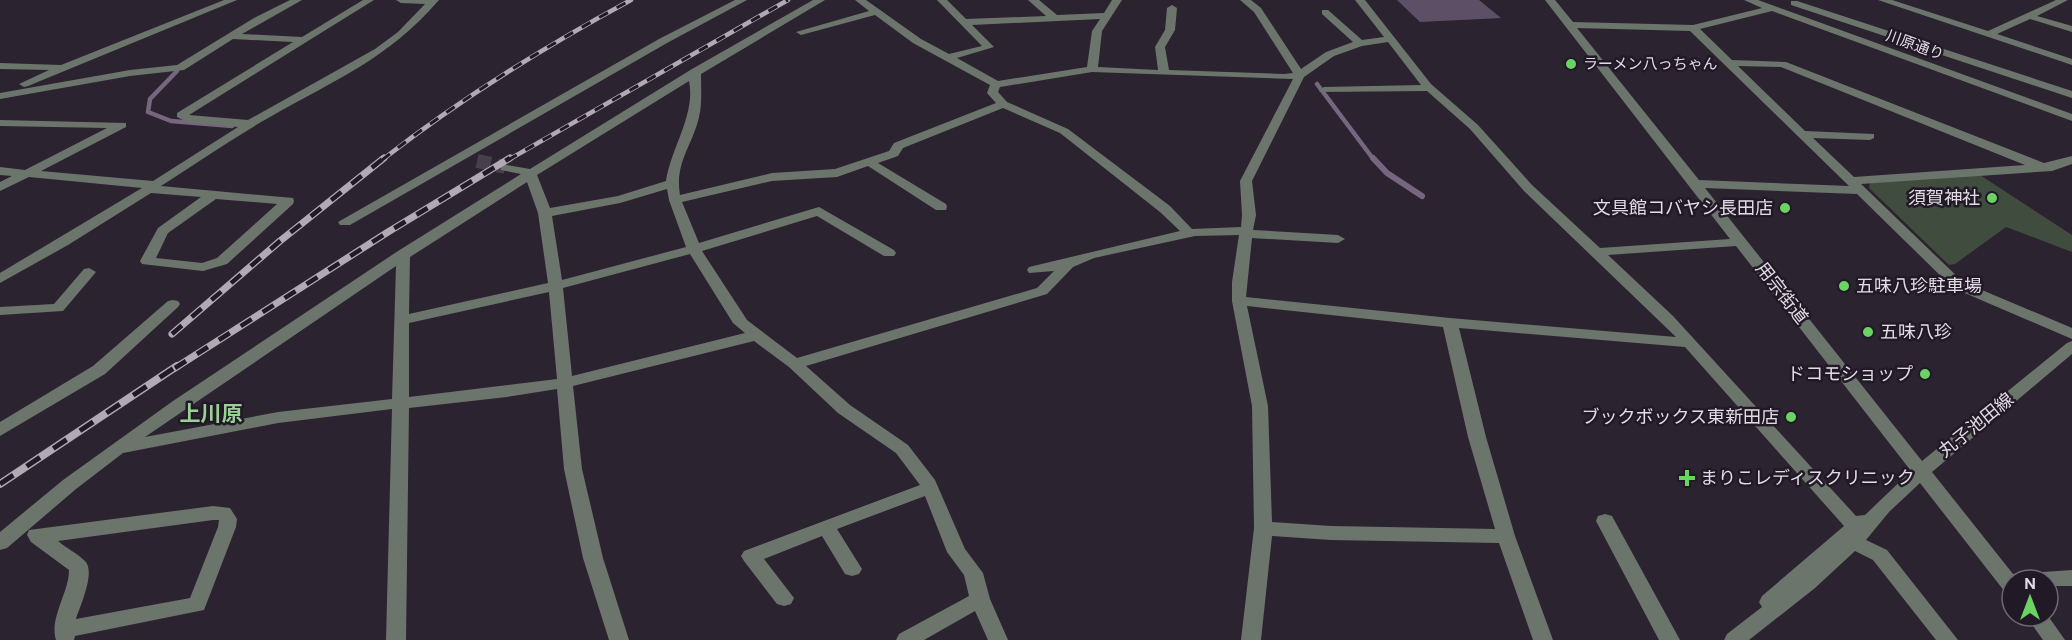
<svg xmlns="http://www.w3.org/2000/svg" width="2072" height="640" font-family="'DM Sans','Noto Sans JP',sans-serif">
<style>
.green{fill:#3f4c3e}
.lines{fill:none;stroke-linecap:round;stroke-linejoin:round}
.stream-far1{stroke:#76667f;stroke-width:4.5}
.stream{stroke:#76667f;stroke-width:6}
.building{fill:#5d4f66}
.minor-tunnel{stroke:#473f4c;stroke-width:14;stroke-dasharray:14 7;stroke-linecap:butt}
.minor{fill:#6c756b;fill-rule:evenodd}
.rail-far2-casing{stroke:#b1aab5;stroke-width:4.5}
.rail-far1-casing{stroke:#b1aab5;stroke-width:7}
.rail-casing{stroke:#b1aab5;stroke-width:8}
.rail-far2{stroke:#221927;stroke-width:3;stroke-dasharray:10;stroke-linecap:butt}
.rail-far1{stroke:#221927;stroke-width:4.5;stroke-dasharray:13;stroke-linecap:butt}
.rail{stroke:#221927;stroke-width:5;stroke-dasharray:16;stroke-linecap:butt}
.poi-dot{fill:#69d364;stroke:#221927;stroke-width:2}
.labels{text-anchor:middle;stroke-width:5;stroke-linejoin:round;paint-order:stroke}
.far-street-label{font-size:15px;fill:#e1dbe5;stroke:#221927}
.far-poi-label{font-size:15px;fill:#e1dbe5;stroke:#221927;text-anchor:start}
.poi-label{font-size:18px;fill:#e1dbe5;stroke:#221927;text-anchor:end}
.street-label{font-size:18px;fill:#e1dbe5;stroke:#221927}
.quarter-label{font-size:21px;font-weight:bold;fill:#9ad095;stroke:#221927}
</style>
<rect width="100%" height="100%" fill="#2c2331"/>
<path class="green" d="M1980,175L2072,235V252L2006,227L1955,264L1949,265L1869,188L1870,183Z"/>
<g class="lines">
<g class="stream-far1">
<path d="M177,71L150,99L148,112L171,121L232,126"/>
<path d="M1317,84L1374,160"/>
</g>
<path class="stream" d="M1373,158L1387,173L1422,196"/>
</g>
<path class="building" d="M1397,0H1479L1501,18L1420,22Z"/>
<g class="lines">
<path class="minor-tunnel" d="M477,161L505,167"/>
<g class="minor">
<path d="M224,0H237L28,86L24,87L19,84L49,70L0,69V63L61,65Z"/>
<path d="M290,0H302L242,34L302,37L363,0H374L189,115L248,120L375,49L398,32L425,4L401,3L396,0H439C387,60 336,79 270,117C233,138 197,163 161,186L293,198L294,201L293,204L227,264L203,271L142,264L140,261L158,228L201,197L151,193L68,245L0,283V273L142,188L29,177L0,191V182L12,176L0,175V167L25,170L107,128L0,126V120L126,123V127L41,171L153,181L238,127L187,122L177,117V113L293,42L233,39L184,70L130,76L0,99V93L130,70L177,65L254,18ZM216,199L277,204L217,258L202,263L156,258L168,233Z"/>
<path d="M735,0H747L667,43L350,225H340L338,222L659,39Z"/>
<path d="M813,0H825L701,74C701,87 702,100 700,112C695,143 674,161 680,195L772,173L835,169L889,151L894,143L996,103L987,93L990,85L913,43L875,15L801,35L796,32L869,11L855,0H866L921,39L949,54L982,46L937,0H947L966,19L1046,16L1028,0H1039L1057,15L1104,13L1112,0H1122L1102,31L1098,67L1158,70L1155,47L1165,30L1167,8L1172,5L1177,8L1175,30L1165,47L1169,70L1284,74L1293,73L1254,12L1240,0H1251L1261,8L1301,69L1326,52L1353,42L1322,14V10H1328L1362,40L1384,37L1355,0H1365L1431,84L1478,125L1532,185L1600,248L1730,239L1545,0H1555L1573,22L1693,25L1762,8L1744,0H1758L2072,114V121L1772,11L1700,29L1732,60L1786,62L2044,163L2072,156V164L2052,171L1861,184L1963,282L2072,328V339L1953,288L1857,194L1705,188L1922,461L2067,343L2072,341V354L1932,472L2013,574L2072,570V586H2048V580H2012V595L2005,592L1920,483L1889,512L1866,540L1887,550L1958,640H1936L1873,560L1855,551L1815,588L1749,640H1724L1727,634L1762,607L1759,602L1762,596L1844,526L1685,347L1459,328L1486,437L1515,536L1553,640H1533L1499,543L1331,540L1272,536L1261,640H1241L1254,528L1252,406L1232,301V282L1239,235L1195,236L1094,258L1073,267L1047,294L806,366L850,405L908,445L935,480L965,549L983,573L990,599L1008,640H988L975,611L924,640H896L899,634L969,596L964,575L947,552L925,496L837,529L862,569L859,574L852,576L845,574L822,536L764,559L794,598L791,604L784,606L777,604L744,561L741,556L744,551L920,485L896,453L838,413L789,367L754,341L573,386L582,469L603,558L629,640H609L583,558L564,469L557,389L507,397L409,408L406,640H386L392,409L278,423L123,453L76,489L7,548L0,550V532L63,480L173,401L398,251L521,174L501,170V164L530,169L692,69ZM1100,19L1092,31L1087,67L998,81L957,58L994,47L972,25ZM1577,28L1690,31L1849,186L1699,180ZM1388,42L1421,85L1324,87L1319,90L1320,92L1427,91L1470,129L1524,191L1676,337L1450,318L1246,297L1252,238L1338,243L1345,239L1338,235L1253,230L1256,215L1252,181L1304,77L1334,56L1362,46ZM1738,66L1781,67L2025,165L1854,177L1813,138L1870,140L1874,138V134L1805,131ZM1092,72L1293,79L1240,181L1242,215L1241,227L1192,229L1170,206L1068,129L1007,102L998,92L1000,87ZM689,81C696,114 671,148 666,181L618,196L550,208L537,175ZM1003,108L1060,133L1160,212L1180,231L1029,267L1027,270L1029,273L1054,271L1037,288L797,358L747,320L702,251L817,216L884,256H894L896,253L894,250L819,207L699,243L682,202L772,181L837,177L868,166L936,210H946L947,207L946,204L878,163L898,156L903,148ZM527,182L538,213L548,283L409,314L410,257ZM667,189L669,200L686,247L562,280L552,216L620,203ZM1736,246L1911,471L1865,515L1856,516L1673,316L1608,255ZM690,254L733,323L745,333L572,376L563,288ZM396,266L392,399L278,412L145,437ZM549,292L557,379L409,397V323ZM1247,306L1443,327L1468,437L1495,529L1331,526L1272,522L1268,406Z"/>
<path d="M1878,0H1892L1988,31L2056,0H2068L2037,16L2072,26V32L2030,19L1997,34L2072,59V65Z"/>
<path d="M1791,1H1797L2072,91V98L1791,5Z"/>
<path d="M89,268L96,272L63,311L0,315V307L54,304L84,269Z"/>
<path d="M173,300L178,301L180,304L178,307L105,374L0,436V422L93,366L168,301Z"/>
<path d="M213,506L230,508L237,519L236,527L204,610L75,636L74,640H56C49,618 69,593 69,570L31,542L27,535L29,530ZM213,520H219L218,527L190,598L76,619C80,606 96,572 85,561C77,553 66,548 58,541Z"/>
<path d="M1605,514L1612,516L1680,640H1659L1596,521L1598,516Z"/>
<path d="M2026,616H2048L2065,640H2043Z"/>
</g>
<defs>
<g id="rail-far2">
<path d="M382,160C460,99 544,47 631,0"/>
<path d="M508,160L788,0"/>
</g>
<g id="rail-far1">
<path d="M172,334L280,241L384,158"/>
<path d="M175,368L388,232L510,158"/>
</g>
<path id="rail" d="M0,484L177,366"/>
</defs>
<use href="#rail-far2" class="rail-far2-casing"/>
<use href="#rail-far1" class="rail-far1-casing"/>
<use href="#rail" class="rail-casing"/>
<use href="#rail-far2" class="rail-far2"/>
<use href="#rail-far1" class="rail-far1"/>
<use href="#rail" class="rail"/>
</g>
<g class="poi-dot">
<circle cx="1571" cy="64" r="6"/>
<circle cx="1992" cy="198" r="6"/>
<circle cx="1785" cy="208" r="6"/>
<circle cx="1844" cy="286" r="6"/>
<circle cx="1868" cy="332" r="6"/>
<circle cx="1925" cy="374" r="6"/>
<circle cx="1791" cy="417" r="6"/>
<path d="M1684 469h6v6h6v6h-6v6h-6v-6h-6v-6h6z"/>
</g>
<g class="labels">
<g class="far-street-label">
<text transform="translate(1915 45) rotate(20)" y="5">川原通り</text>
</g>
<g class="far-poi-label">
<text x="1583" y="69">ラーメン八っちゃん</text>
</g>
<g class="poi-label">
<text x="1980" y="204">須賀神社</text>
<text x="1773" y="214">文具館コバヤシ長田店</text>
<text x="1856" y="292" text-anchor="start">五味八珍駐車場</text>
<text x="1880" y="338" text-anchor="start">五味八珍</text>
<text x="1913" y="380">ドコモショップ</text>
<text x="1779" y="423">ブックボックス東新田店</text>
<text x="1700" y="484" text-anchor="start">まりこレディスクリニック</text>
</g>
<g class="street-label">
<text transform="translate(1782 293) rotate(52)" y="6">用宗街道</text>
<text transform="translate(1976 425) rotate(-39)" y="6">丸子池田線</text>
</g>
<g class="quarter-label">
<text x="211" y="421">上川原</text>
</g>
</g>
<g transform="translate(2030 598)"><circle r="28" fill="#221927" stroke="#6e6773" stroke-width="1.5"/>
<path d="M0-4.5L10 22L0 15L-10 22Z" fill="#69d364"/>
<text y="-9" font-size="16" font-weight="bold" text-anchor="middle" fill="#e1dbe5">N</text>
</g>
</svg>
